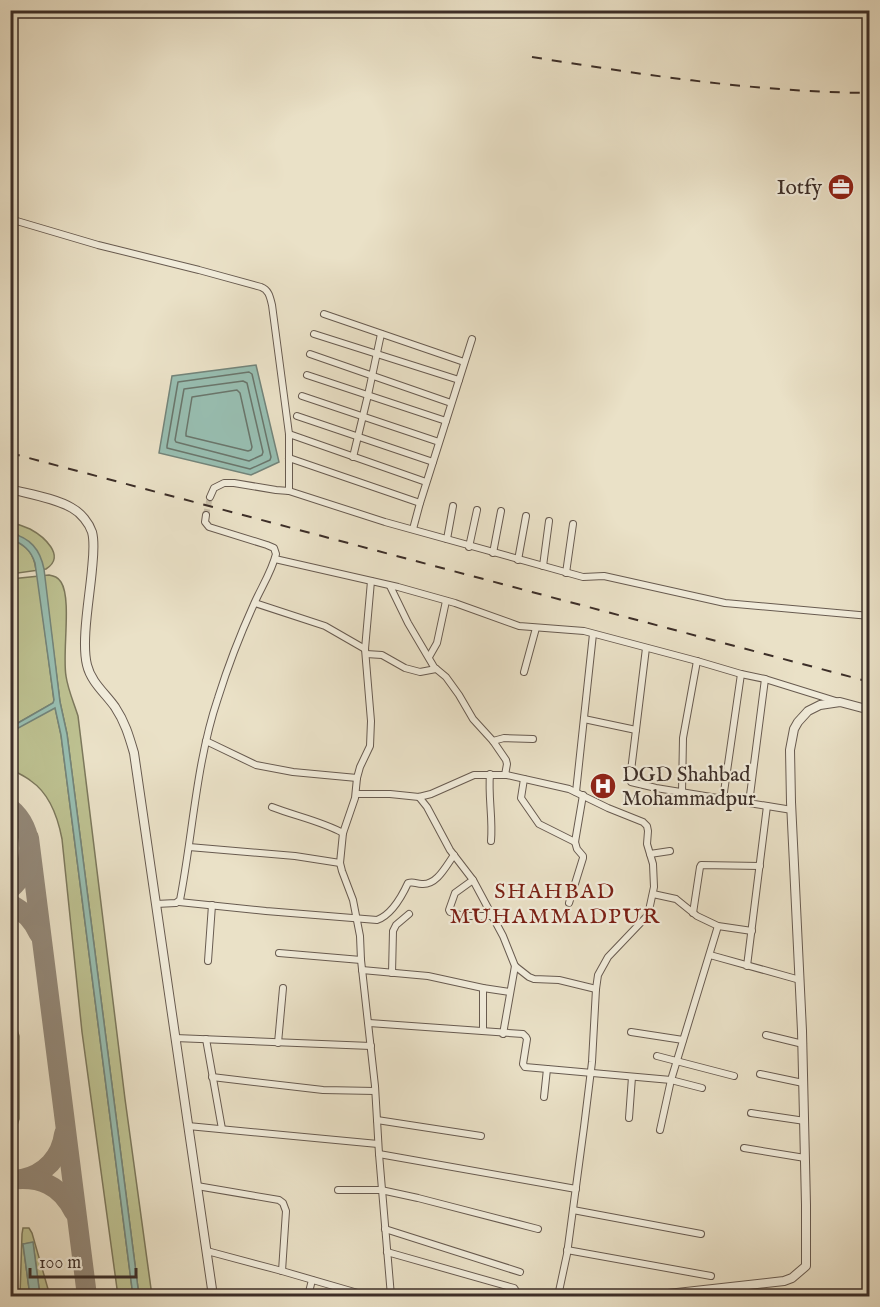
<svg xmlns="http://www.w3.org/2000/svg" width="880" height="1307" font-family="'IM FELL English',serif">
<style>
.green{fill:#bdc191;stroke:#7c785c;stroke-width:1.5}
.water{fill:#98beb1;stroke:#73847a;stroke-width:1.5}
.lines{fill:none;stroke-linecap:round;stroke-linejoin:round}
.shore{stroke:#6a766c;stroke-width:1.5}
.taxiway{stroke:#938878;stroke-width:20}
.minor-tunnel{stroke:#c7bda7;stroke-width:6;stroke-dasharray:6 3;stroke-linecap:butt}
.minor-casing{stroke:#685b50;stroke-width:8}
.tertiary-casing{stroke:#685b50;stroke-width:10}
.minor{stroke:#f1ecdb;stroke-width:6}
.tertiary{stroke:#f1ecdb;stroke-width:8}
.rail{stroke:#3c2e28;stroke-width:2;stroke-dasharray:10 10;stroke-linecap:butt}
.labels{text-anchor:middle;stroke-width:4.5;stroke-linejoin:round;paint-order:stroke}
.poi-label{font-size:21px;fill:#3c2e28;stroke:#f1ecdb;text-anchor:end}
.neighbourhood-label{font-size:22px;letter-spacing:1.5px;fill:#7a1f14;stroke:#f1ecdb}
</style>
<rect width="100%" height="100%" fill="#eae1c7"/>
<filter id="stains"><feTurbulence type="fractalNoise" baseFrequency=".00333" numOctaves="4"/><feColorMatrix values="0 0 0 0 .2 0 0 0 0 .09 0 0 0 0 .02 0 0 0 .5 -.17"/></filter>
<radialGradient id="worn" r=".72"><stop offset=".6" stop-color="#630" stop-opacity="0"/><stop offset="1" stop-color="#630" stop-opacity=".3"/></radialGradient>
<g class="green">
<path d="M11,522C17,524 23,526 30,529C43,536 67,556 46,569L11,574V539C26,545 34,553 36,570L43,569L18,535L11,533Z"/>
<path d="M49,575C54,576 58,577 61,582C72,599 62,653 66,676C68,690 74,703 78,716L125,1099L152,1296H139L67,734L60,702L44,577L38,578L54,701L53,703L11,727V579Z"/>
<path d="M55,707L61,735L133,1296H118L82,1032L62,839C58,818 50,794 31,781C25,776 17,773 11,769L10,732Z"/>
<path d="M10,1006L19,1036V1119L17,1125L11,1126V1114L17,1113L10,1066Z"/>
<path d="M23,1228H29L32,1233L50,1296H40L33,1243L23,1244L30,1296H20L22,1234Z"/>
</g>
<g class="water">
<path d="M256,365L279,462L251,475L159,453L172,376Z"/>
<path d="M11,533C30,538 40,549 44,569L60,702L67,734L139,1296H133L61,735L55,708L11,732V727L53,703L54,700L35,563C31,550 23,544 11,539Z"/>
<path d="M33,1242L40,1296H30L23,1244Z"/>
</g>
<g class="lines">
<g class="shore">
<path d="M249,372L252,374L271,457L270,460L250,469L167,448V446L178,382Z"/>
<path d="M243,381L247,383L263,452L262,455L249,461L176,442L175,440L184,389Z"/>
<path d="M237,390L240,393L252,447L251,450L248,451L186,436V433L192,397Z"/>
</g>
<g class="taxiway">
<path d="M10,808C36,829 35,868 10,889"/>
<path d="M29,838L87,1296"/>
<path d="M10,904C24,911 33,920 39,934"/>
<path d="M22,1179C45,1174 61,1157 64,1134"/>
<path d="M10,1180C40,1176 61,1185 74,1212"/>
</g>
<path class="minor-tunnel" d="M206,515L210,497"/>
<defs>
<g id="minor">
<path d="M10,219L98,245L199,270L261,287C269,290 270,297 272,305L289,434V491L276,490L234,483H224L214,488L210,497"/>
<path d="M324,314L464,362"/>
<path d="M314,334L459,380"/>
<path d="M310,354L451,403"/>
<path d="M307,375L446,421"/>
<path d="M302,396L439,442"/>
<path d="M297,416L433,462"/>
<path d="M289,434L426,482"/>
<path d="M353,457L368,395L381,334"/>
<path d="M289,458L420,503"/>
<path d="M289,491L385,522L583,577L604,576L725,603L870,616"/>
<path d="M413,529L420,503L472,339"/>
<path d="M447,539L453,506"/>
<path d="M469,547L477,510"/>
<path d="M493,553L501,511"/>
<path d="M275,559L398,587L455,603L519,626L584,631L697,661L741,674L765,679L839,702"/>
<path d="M518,560L526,516"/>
<path d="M543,566L549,521"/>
<path d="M566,573L573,524"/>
<path d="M371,581L365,649L371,721L370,746L360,767L357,778L355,798L343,833L340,863L342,871L353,900L360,936L361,960L375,1086L379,1154L391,1296"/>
<path d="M390,586L408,623L434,667L446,677L459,695L473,719L493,741L506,760L507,764L505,775"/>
<path d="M255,603L325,626L365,649"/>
<path d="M646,648L630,779L631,782L656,788L792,810"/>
<path d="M366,654L382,655L405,668L420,672L436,669"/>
<path d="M429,657L437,643L446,601"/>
<path d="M524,672L536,628"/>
<path d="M584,719L636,730"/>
<path d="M206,741L256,765L293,772L357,778"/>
<path d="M493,741L504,738L533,739"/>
<path d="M490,774C488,797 493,818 491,841"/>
<path d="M524,779L521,798L539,824L575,842"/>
<path d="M576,792L593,634"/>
<path d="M682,792L683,738L697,661"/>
<path d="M356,794H390L419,797L431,794L474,775H507L569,789L608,808L643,822L647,826L648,831L647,844L653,864L654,887L648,915L608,957L598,975L596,989L592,1062L584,1127L567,1254L558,1296"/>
<path d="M419,797L427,807L450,850L473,880L503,936L515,966L529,977L534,979L559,980L596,989"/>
<path d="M723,799L741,674"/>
<path d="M749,803L765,679"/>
<path d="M272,807C295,816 321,821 343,833"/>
<path d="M189,847L295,856L340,863"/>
<path d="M650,854L670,851"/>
<path d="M473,880L455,893L449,910L450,912L464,916H492"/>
<path d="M653,894L676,899L697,916L718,926L752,931"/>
<path d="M179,902L266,911L377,920C391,915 402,896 408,883C414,881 416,884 422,884C437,885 446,866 454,855"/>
<path d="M569,903L583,858V856L577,849L575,842L583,795"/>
<path d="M156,904L176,903L180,900C193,833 196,763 218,698C228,666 240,635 254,604C261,588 272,571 276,554L274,548L267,545L209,527L205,522L206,515"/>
<path d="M693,913L700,867L701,865L760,866"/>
<path d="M279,953L361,960"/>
<path d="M710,955L800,980"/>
<path d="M208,961L212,905"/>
<path d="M747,966L767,806"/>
<path d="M362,970L428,976L483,988L510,992"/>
<path d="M392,973L393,931L396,925L409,914"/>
<path d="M483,988V1031"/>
<path d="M369,1023L523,1034L526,1037L527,1039L523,1064L525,1067L671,1080L702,1088"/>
<path d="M631,1032L683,1040"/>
<path d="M503,1034L515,966"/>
<path d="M766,1035L803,1044"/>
<path d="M175,1038L371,1046"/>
<path d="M206,1039L222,1129"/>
<path d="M278,1043L283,988"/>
<path d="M657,1056L734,1076"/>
<path d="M760,1074L803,1083"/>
<path d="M212,1077L323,1090L375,1091"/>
<path d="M544,1097L547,1069"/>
<path d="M751,1113L805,1121"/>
<path d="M629,1118L632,1077"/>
<path d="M377,1120L481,1136"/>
<path d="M188,1126L378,1144"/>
<path d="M660,1130L671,1080L718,926"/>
<path d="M744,1148L805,1158"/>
<path d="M379,1154L576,1189"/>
<path d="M197,1186L279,1200L283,1203L286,1211L282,1271"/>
<path d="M338,1190H381L418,1198L538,1229"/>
<path d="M573,1210L701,1234"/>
<path d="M385,1229L520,1272"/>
<path d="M567,1250L711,1276"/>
<path d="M207,1251L282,1271L368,1296"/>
<path d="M387,1252L514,1288L516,1291L515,1296"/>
<path d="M308,1296L312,1280"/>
</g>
<g id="tertiary">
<path d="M10,489C29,494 55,498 72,508C81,513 89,523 92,532C95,543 93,558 92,569C90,595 81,641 87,665C91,682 105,693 115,707C125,722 129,736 134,753L213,1296"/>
<path d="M650,1296L784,1281L792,1278L806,1266V1205L802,1031L791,802L790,750L794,729L798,722L808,711L820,705L840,702L870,710"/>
</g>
</defs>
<use href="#minor" class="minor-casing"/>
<use href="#tertiary" class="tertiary-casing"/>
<use href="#minor" class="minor"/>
<use href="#tertiary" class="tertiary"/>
<g class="rail">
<path d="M532,57C644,75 756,92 870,93"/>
<path d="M10,453L870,682"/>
</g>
</g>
<defs>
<symbol id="office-disc" viewBox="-11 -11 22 22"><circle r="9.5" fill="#8f2418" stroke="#f1ecdb"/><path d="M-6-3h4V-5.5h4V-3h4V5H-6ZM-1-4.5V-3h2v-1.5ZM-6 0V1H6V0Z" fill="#fff"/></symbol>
<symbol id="hospital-disc" viewBox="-11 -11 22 22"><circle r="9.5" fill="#8f2418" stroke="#f1ecdb"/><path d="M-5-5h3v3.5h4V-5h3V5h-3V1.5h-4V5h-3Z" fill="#fff"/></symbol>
</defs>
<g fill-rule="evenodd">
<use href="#office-disc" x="826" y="172" width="30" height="30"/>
<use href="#hospital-disc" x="588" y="771" width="30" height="30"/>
</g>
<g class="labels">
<g class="poi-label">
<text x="822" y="194">Iotfy</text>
<text x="622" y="781" text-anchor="start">DGD Shahbad<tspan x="622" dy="24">Mohammadpur</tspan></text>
</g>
<g class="neighbourhood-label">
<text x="555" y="898">SHAHBAD<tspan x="555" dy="25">MUHAMMADPUR</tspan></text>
</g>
</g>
<rect width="880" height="1307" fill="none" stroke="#eae1c7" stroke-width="36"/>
<rect x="12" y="12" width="856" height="1283" fill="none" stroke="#3c2e28" stroke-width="3"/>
<rect x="18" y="18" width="844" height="1271" fill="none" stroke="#3c2e28" stroke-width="1.5"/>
<path d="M30 1268v9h106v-9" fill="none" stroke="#3c2e28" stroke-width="3"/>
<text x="39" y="1268" font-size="18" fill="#3c2e28" stroke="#f1ecdb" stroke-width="4.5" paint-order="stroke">100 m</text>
<rect width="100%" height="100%" filter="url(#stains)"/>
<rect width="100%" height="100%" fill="url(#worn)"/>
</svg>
